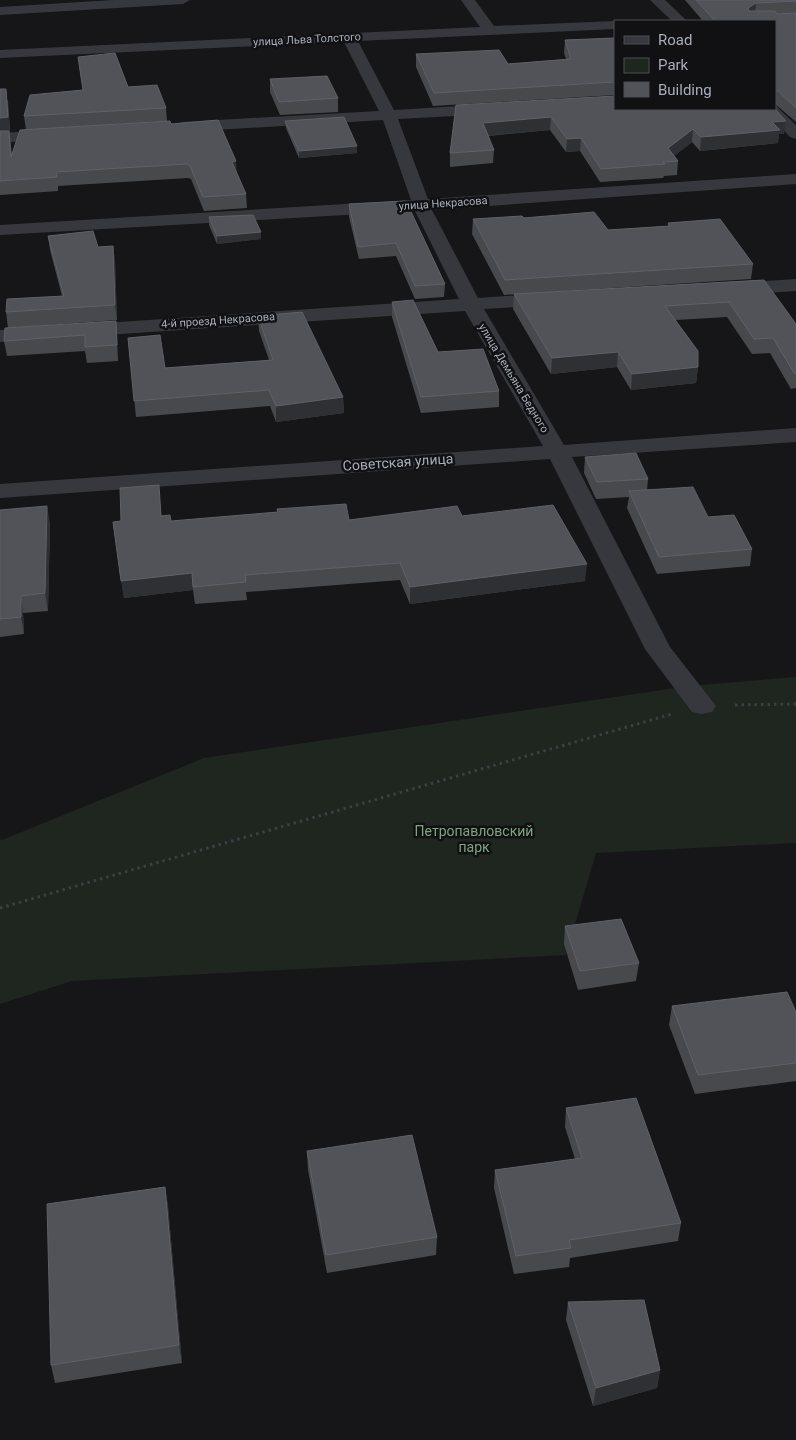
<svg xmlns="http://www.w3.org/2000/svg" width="796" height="1440" font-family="Roboto,sans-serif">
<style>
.green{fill:#1e261f}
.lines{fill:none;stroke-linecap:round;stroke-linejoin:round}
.path{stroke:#3d3f44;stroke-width:3;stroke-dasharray:2.5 4;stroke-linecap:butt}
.minor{fill:#37383d;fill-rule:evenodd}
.wall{fill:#47494d}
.shaded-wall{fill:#2f3033}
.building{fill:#525359;stroke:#5f6168}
.labels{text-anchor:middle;stroke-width:5;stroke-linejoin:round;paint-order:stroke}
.far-street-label{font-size:11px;fill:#a8adb8;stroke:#111113}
.street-label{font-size:14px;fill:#a8adb8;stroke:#111113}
.park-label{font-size:14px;fill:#7fa381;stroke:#111113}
</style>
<rect width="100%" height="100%" fill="#161618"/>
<path class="green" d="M796,677V843L596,853L566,955L72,981L0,1004V839L2,840L204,758L689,686Z"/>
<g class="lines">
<g class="path">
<path d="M735,705L796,704"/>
<path d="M0,908L672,714"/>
</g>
<g class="minor">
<path d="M114,0H190L183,4L0,15V7Z"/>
<path d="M461,0H475L494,26L615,21H617H615V29L358,41L394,110L493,104L499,106L501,109L499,112L493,114L398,119L428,199L796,174V184L432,210L478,298L550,293L557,295L560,299L557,303L550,305L484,309L564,445L796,428V442L572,457L670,647L716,706L712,712L702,714L692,712L645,649L550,459L0,498V484L543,446L465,311L0,342V330L459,299L415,211L0,235V225L411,200L383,120L182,132L176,130L174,127L176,124L182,122L379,111L344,42L0,58V50L480,27Z"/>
<path d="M650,0H665L687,21H672Z"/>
<path d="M775,105L796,125V139L790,137L763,109H775Z"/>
<path d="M54,130L60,132L62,135L60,138L0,143V133Z"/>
<path d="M796,279V291L732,295L725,293L722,289L725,285L732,283Z"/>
</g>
</g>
<g class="wall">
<path d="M685,0H796V122L775,104V21H703Z"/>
<path d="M615,38V95L433,106L416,67V54L508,64L566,59L564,53L565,40Z"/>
<path d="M270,79L338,98V112L280,115L270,92Z"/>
<path d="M128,87L166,108L167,121L26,130L24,116Z"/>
<path d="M0,89L8,101L10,131H5H9L12,155L171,124L237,174L246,194L247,208L204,211L191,179L188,178L58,186V191L0,195Z"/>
<path d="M456,105L784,134H779L778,143L700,151L692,142L674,156L678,161L677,175L664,176L663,178L600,182L580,151L566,152L550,130L488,136L494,150L493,163L450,167V153Z"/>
<path d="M285,121L357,153L299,158L286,128Z"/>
<path d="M406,201L445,284L444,297L415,299L396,256L359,259L349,217V204Z"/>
<path d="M209,217L261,232V239L217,244L209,225Z"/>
<path d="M524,218L608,230L668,226V223L753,264L751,279L504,295L472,234L473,219Z"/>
<path d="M48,236L98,247L113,246L115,261L117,320L8,328L6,312L62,296L50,250Z"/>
<path d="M764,280L796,324V388L791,389L770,353L752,354L727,317L676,320L698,367L696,383L631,390L617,367L551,374L513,309L514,294Z"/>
<path d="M392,302L438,352L499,391V407L421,413L392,317Z"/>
<path d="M258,316L343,397L344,413L276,422L270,406L136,417L128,338L165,368L269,360L259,331Z"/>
<path d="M5,328L117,336L118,361L87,363L85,351L7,356L4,341Z"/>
<path d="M585,457L648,479L647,490L708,517L752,549L750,566L657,574L627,508L629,497L596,499L584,473Z"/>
<path d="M160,502L161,516L171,521L349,520L462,516L585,581L410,604L400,580L246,592L247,600L195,604L193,590L124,598L113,522L121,521Z"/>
<path d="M0,510L50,523L48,611L23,613L24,634L0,637Z"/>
<path d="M565,926L639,963L636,981L578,990L564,944Z"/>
<path d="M672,1006L796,1012V1081L695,1094L669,1025Z"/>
<path d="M566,1108L681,1223L678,1241L570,1258L569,1267L514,1274L494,1188L495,1170L575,1159L565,1127Z"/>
<path d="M307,1151L437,1237L436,1255L327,1273L308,1170Z"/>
<path d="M165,1187L168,1206L182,1363L55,1383L51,1365Z"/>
<path d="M568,1302L660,1370L657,1388L593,1406L566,1320Z"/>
</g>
<g class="shaded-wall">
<path d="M756,3L755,15L747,19L748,8Z"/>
<path d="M6,89L10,131L0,132V118Z"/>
<path d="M777,90L775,104V95Z"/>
<path d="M551,117L550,130L483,136V123Z"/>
<path d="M786,121L784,134H779L778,143L700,151L701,137L772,122Z"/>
<path d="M693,129L692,142L667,162L668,148Z"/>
<path d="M581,138L580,151L566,152L567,139Z"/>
<path d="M357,146V153L299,158V151Z"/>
<path d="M236,161L237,175L232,162Z"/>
<path d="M261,232V239L217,244V236Z"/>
<path d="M113,246L115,261L117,320L115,305Z"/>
<path d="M618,352L617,367L551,374L552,358Z"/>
<path d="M698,367L696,383L631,390L632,374Z"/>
<path d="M343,397L344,413L276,422V406Z"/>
<path d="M47,506L50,523L48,611L45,593Z"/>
<path d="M587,564L585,581L410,604V587Z"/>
<path d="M192,573L193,590L124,598L121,581Z"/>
<path d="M21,596L23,613L24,634L21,617Z"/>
<path d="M165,1187L168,1206L182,1363L179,1345Z"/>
<path d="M660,1370L657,1388L593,1406L596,1388Z"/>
</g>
<g class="building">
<path d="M696,0H796V1L756,3L748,8L749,11H775L777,14L796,13V108L777,90L775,94V21H715Z"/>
<path d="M615,38V82L434,93L416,54L499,50L508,64L571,59L565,40Z"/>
<path d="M115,53L128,87L157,85L166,108L24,116L30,95L83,90L78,57Z"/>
<path d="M327,76L338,98L279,102L270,79Z"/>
<path d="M0,89H6L8,117L0,118Z"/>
<path d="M615,96V109H775L786,121L772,122L780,130L701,137L693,129L668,148L678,161L663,162L665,164L601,169L581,138L567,139L551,117L483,123L494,150L450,153L456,105Z"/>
<path d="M344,117L357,146L299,151L285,121Z"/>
<path d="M218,120L236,161L232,162L246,194L203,197L190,166L187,164L56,172L57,177L0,181V131H9L11,157L20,130L170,121L171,124Z"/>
<path d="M406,201L445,284L415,286L396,243L358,247L349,204Z"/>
<path d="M594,212L608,230L670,226L668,223L720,219L753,264L505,280L473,219L522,216L524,218Z"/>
<path d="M253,215L261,232L217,236L209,217Z"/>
<path d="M93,231L98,247L113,246L115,305L6,312L7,299L64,296L48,236Z"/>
<path d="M764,280L796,324V373H794L773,338L754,339L729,302L665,306L698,351V367L632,374L618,352L552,358L514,294Z"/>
<path d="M413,300L438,352L483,349L499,391L421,397L392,302Z"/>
<path d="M302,312L343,397L276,406L269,390L134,401L128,338L160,335L165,368L273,360L258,316Z"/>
<path d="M116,321L117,345L85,347V335L4,341L5,328Z"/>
<path d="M636,453L648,479L597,482L585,457Z"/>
<path d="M159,485L161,516L170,515L171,521L278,512L277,509L346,504L349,520L457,506L462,516L553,505L587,564L410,587L400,563L245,575L246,582L193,587L192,573L121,581L113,522L121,521L120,488Z"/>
<path d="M693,487L708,517L734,515L752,549L659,557L629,491Z"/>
<path d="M47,506L45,593L21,596V617L0,619V510Z"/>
<path d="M621,919L639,963L580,971L565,926Z"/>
<path d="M787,992L796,1012V1063L698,1075L672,1006Z"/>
<path d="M636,1098L681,1223L569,1240L571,1248L516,1256L495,1170L582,1158L566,1108Z"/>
<path d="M412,1135L437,1237L326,1255L307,1151Z"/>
<path d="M165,1187L179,1345L51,1365L47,1204Z"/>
<path d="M644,1300L660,1370L596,1388L568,1302Z"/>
</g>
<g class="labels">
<g class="far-street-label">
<text transform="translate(307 39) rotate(-3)" y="4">улица Льва Толстого</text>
<text transform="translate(443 203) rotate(-4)" y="4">улица Некрасова</text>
<text transform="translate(218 320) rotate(-4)" y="4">4-й проезд Некрасова</text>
<text transform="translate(514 378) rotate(59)" y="4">улица Демьяна Бедного</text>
</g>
<g class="street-label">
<text transform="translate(398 462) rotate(-4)" y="5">Советская улица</text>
</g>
<g class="park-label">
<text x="474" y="836">Петропавловский<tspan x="474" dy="16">парк</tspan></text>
</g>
</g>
<rect x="614" y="20" width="162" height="90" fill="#111113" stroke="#4d4f55"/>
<rect x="624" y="36" width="25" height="8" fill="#37383d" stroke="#4d4f55"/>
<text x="658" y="45" font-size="15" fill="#a8adb8">Road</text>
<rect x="624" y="58" width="25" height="15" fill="#1e261f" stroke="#4d4f55"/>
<text x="658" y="70" font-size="15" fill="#a8adb8">Park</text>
<rect x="624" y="82" width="25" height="15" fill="#525359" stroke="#4d4f55"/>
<text x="658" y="95" font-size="15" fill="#a8adb8">Building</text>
</svg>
